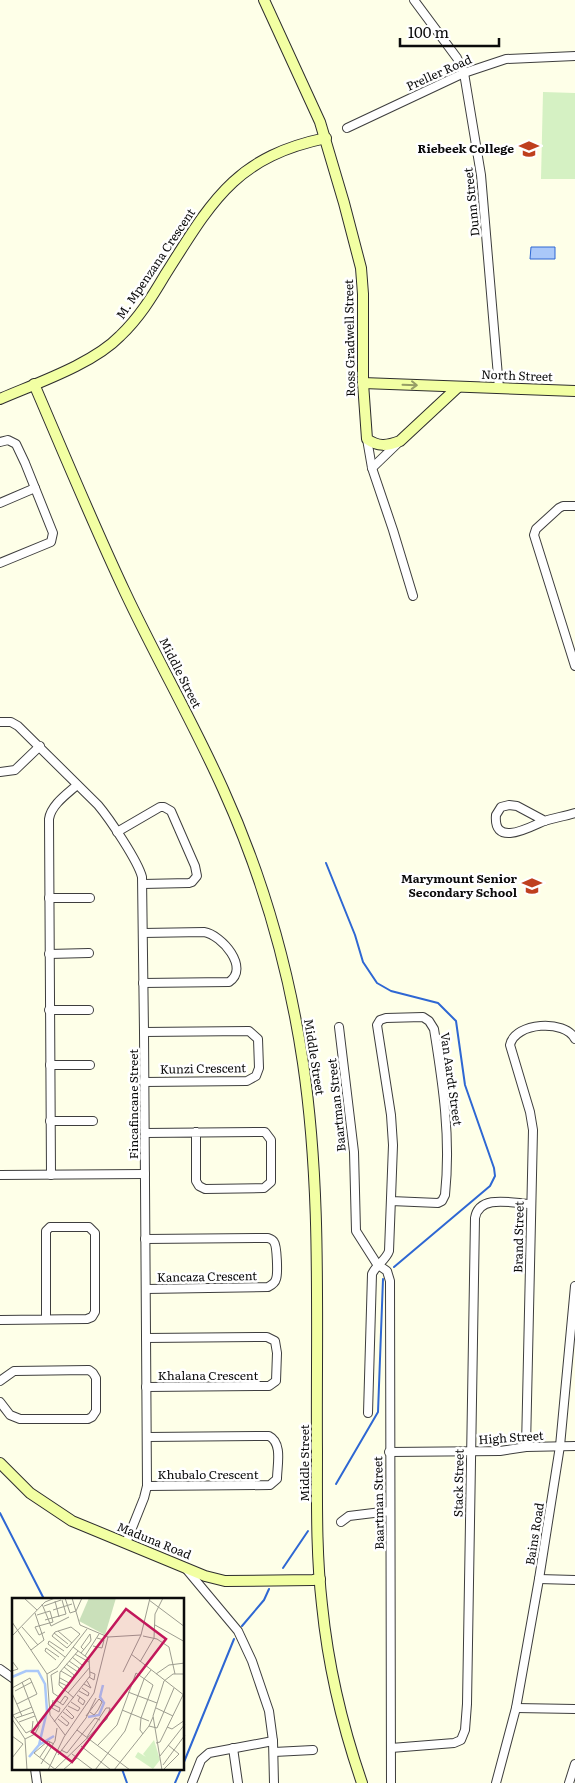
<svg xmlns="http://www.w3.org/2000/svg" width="575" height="1783" font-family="Literata,serif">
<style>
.pitch{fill:#d5f1c3}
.water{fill:#aac8f9;stroke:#2e67d3}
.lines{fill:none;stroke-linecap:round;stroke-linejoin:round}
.stream{stroke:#2e67d3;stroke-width:2}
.street-casing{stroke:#3e3e3e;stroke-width:10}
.secondary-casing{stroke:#2d2d2d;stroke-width:12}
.street{stroke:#fff;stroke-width:8}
.secondary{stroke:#f2ffa3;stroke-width:10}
.oneway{stroke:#969d66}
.labels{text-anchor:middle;stroke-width:5;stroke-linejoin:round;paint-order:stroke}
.street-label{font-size:12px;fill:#0b0b0b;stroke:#fff}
.poi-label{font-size:12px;font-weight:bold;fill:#0b0b0b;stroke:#fff;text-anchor:end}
.inset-river{fill:none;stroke:#aac8f9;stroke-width:2.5}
.inset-road{fill:none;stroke:#9d9d90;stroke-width:1}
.view{fill:#c2185b;fill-opacity:0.15;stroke:#c2185b;stroke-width:2.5}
.inset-edge{fill:none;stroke:#0b0b0b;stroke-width:2.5}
</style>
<rect width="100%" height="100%" fill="#feffe8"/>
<path class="pitch" d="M543,92L575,93V179H541Z"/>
<path class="water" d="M531,247H555V259H530Z"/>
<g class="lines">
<g class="stream">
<path d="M326,863L355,935L363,962L377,983L391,991L438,1003L456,1021L465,1085L494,1168L495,1176L490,1186L394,1267"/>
<path d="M336,1484L378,1412L383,1279"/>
<path d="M0,1513L44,1599"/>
<path d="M283,1568L308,1531"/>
<path d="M242,1626L264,1600L269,1589"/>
<path d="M184,1762L234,1639"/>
<path d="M122,1769L127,1783"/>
<path d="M175,1783L181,1769"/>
</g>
<defs>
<g id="street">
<path d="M414,0L457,58L464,73L481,175L499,388"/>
<path d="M347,128L464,73L506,59L575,56"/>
<path d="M367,439L372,468L393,530L413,596"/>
<path d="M0,442L8,440L16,444L25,463L53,533L51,542L0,563"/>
<path d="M372,468L399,442"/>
<path d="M0,503L35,488"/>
<path d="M575,506H563L559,508L536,529L534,535L575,666"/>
<path d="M0,722H11L18,726L98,805C109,818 138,861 142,877L144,1032L147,1486L144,1498L126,1543"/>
<path d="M0,772L15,770L40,746"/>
<path d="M545,821L517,806L509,805L501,807L496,815C493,848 530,827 544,821C554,818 565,816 575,813"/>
<path d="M117,832L160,807H164L171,811L195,866L197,876L192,882L189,883L143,884"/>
<path d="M49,898H90"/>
<path d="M143,933L204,932C222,935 250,968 229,982L143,983"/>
<path d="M49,954L89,953"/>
<path d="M49,1010H89"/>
<path d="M339,1027L354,1152L356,1231L377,1264L387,1271L390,1281L391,1783"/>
<path d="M50,1065H90"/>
<path d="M144,1082L247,1081L256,1076L259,1068L258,1039L249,1031L144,1032"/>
<path d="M50,1121H93"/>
<path d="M145,1133L264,1132H265L271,1140V1182L264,1188L205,1189L199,1186L196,1181V1132"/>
<path d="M0,1175L145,1174"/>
<path d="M51,1175L49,819C51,805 67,794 77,785"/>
<path d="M145,1239L268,1238C271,1239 273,1240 274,1242C277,1246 278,1274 276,1279C275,1283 272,1285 268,1287L146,1289"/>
<path d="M0,1320L87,1319L92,1317L95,1312V1233L89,1227H50L46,1231V1319"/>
<path d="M146,1338L267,1337L275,1341L277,1353L276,1381L269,1386L146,1387"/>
<path d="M0,1381L14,1371L89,1370L93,1373L96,1378V1411L92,1417L88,1419H20L10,1415L0,1402"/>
<path d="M368,1413L372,1274C376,1265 386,1260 389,1251L393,1145L391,1115L377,1025L380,1020L386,1018L423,1017L429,1021L434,1029C443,1085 451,1138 445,1195L442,1201L438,1203L391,1201"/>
<path d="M147,1437L269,1436C283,1443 277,1466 277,1479L270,1485L147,1486"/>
<path d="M526,1447L533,1130L530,1112L510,1045C515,1022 565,1019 575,1039"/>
<path d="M389,1452L500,1451L526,1447L575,1446"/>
<path d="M341,1522L349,1516L390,1511"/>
<path d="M187,1570L238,1631L252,1661L269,1711L273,1741L274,1783"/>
<path d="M539,1579L575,1580"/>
<path d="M0,1669L14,1679"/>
<path d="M516,1708L575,1709"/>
<path d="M233,1748L238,1783"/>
<path d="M391,1748L454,1743L461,1740L465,1730L467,1704L475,1218C479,1194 512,1203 530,1204"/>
<path d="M274,1752L313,1750"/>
<path d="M35,1769L37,1783"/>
<path d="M192,1783L201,1760L209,1753L273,1741"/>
<path d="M496,1783L516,1708L539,1579L560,1446L575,1286"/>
<path d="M569,1783L575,1764"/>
</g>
<g id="secondary">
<path d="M264,0L320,122L344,203L361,268L363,294V383L367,439C378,447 387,446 400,441L458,387"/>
<path d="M363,383L575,391"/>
<path d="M34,384C64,454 93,524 125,592C156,658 193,722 223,789C262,875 289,969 303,1063C322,1191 316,1322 317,1451C317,1502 316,1553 322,1605C328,1665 342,1725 362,1783"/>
<path d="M0,399C37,383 93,364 120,336C139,318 152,297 165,275C212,201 235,157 326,138"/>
<path d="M0,1463L30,1493L72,1521L205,1576L225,1581L313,1580L320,1579"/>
</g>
</defs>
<use href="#street" class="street-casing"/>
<use href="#secondary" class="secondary-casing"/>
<use href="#street" class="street"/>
<use href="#secondary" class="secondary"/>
</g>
<defs><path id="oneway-shaft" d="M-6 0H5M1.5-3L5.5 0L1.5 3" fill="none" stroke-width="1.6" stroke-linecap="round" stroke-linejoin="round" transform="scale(1.25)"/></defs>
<use class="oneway" href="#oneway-shaft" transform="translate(410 385) rotate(2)"/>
<defs>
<symbol id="university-bare" viewBox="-9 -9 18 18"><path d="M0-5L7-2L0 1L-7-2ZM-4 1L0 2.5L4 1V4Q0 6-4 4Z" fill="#bf3f1e" stroke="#fff" stroke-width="2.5" paint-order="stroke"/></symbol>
<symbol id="school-bare" viewBox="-9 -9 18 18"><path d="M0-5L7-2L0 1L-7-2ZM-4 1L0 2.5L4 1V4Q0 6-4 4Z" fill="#bf3f1e" stroke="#fff" stroke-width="2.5" paint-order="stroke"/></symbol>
</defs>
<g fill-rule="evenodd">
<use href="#university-bare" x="515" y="135" width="28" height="28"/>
<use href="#school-bare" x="518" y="872" width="28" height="28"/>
</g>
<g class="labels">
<g class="street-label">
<text transform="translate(439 73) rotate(-24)" y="4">Preller Road</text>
<text transform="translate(472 202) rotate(-96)" y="4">Dunn Street</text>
<text transform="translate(156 264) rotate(-56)" y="4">M. Mpenzana Crescent</text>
<text transform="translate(350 338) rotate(-91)" y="4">Ross Gradwell Street</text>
<text transform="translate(517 376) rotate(2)" y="4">North Street</text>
<text transform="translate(180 673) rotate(63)" y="4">Middle Street</text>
<text transform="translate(314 1057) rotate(81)" y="4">Middle Street</text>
<text transform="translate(203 1069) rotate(-1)" y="4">Kunzi Crescent</text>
<text transform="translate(451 1079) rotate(82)" y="4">Van Aardt Street</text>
<text transform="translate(134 1104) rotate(-90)" y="4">Fincafincane Street</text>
<text transform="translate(337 1105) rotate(-96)" y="4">Baartman Street</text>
<text transform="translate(519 1237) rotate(-89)" y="4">Brand Street</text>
<text transform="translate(207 1277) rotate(-1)" y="4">Kancaza Crescent</text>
<text x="208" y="1380">Khalana Crescent</text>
<text transform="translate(511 1438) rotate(-4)" y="4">High Street</text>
<text transform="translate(305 1463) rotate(-90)" y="4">Middle Street</text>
<text x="208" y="1479">Khubalo Crescent</text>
<text transform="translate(459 1483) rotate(-89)" y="4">Stack Street</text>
<text transform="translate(379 1503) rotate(-91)" y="4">Baartman Street</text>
<text transform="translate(535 1534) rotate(-81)" y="4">Bains Road</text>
<text transform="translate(154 1541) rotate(22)" y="4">Maduna Road</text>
</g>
<g class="poi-label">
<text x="514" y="153">Riebeek College</text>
<text x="517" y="883">Marymount Senior<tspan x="517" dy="14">Secondary School</tspan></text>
</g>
</g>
<g transform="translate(12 1598)">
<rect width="172" height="172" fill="#feffe8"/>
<path d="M77,0H104L93,37L67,23Z" fill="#cae0ba"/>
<path d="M142,142L148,162L141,171L123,159L126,154L134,159L131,156Z" fill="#d5f1c3"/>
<path class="inset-river" d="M0,79L14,73H26L33,86L35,113L27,147M76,119L87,117L92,105L88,99L91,87M17,159L27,147L42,138"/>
<path class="inset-road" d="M12,0L25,12M53,0L58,15L64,13L70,0M137,2L173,29M43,3L47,19M30,6L39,28L57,19M32,8L49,2M41,12L60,6M33,22L54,16L50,2M0,24L35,76L38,117L53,137M143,27L173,44M10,29L26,47M23,29L41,24L38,13L25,17M23,29L27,37L33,34M59,29L68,36L55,50L40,38L43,34ZM46,33L60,45M42,35L56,46M0,38L33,4L43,0M131,38L145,41L157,49L163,76M96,39L129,37M81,48L90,50L92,42L85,40M19,52L32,42L23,15M52,53L37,43L36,46L53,59M69,55L78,44L79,42L78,36L69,49L72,52M63,56L77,64M119,56L173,98M73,58L87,36M60,59L70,67L73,64M44,62L33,53L34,50L47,59M0,63L6,71L0,73M128,64L142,40L143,16L151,0M54,66L66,74L67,70L57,63M46,73L39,77L41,95L47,99M49,73L61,80L62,77L52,69M111,74L129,37L138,0M35,76L45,70L75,31M144,76L157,67L173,65M77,79L82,82L83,76L78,74M10,84L27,128L23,136L13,141M47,84L55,88L57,85L48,80M72,86L79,90L75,83M0,90L18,80L25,96L5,106M3,93L20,84M67,93L76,98L77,95L70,90M116,94L145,105M0,95L10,118M56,95L78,69M65,97L73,103L71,107L66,103L68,99M62,100L47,87L48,74L66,53M44,102L51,107L56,100L53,98L48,105M40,106L48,110L47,114L40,110V109L41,102M56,108L66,113L68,110L59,104M144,110L161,118M110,112L137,123M51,114L60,121L62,119L54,111M78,114L82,117L86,112L90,104L87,101M0,116L14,135L20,132L21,123M1,117L20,109M74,118L87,101M141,119L137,128L145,130L162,90M4,120L22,114M0,121L13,141L15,172M46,121L55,128L57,125L49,118M7,124L23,118M42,124L78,78L77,61L61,49M155,129L160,131L173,122M65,132L118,172M0,138L11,146L0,160M144,145L148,144L171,97M42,146L36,143L22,155L44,172M86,147L105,127L124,75L141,87L129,120L128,132L131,136M69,148L99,172M49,152L55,155L83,120L88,122M60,156L81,172M46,157L74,120L84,100M148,158L173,126M28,159L38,144M29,166L43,143L45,130M151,167L173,137M152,171L167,156L156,147M36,172L52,139L82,95L96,39L68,27L60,0M42,172L95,121L98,110H94L75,139M51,172L65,160M83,172L113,133L132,81L139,72M102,172L137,128M150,172L141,118L152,83L161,76H173"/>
<path class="view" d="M114,11L154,41L60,164L20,134Z"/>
<rect width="172" height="172" class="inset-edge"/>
</g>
<path d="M400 38v8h99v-8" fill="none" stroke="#0b0b0b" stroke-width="2.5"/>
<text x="408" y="38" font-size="15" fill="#0b0b0b" stroke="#ffffff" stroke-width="4" paint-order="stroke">100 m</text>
</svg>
